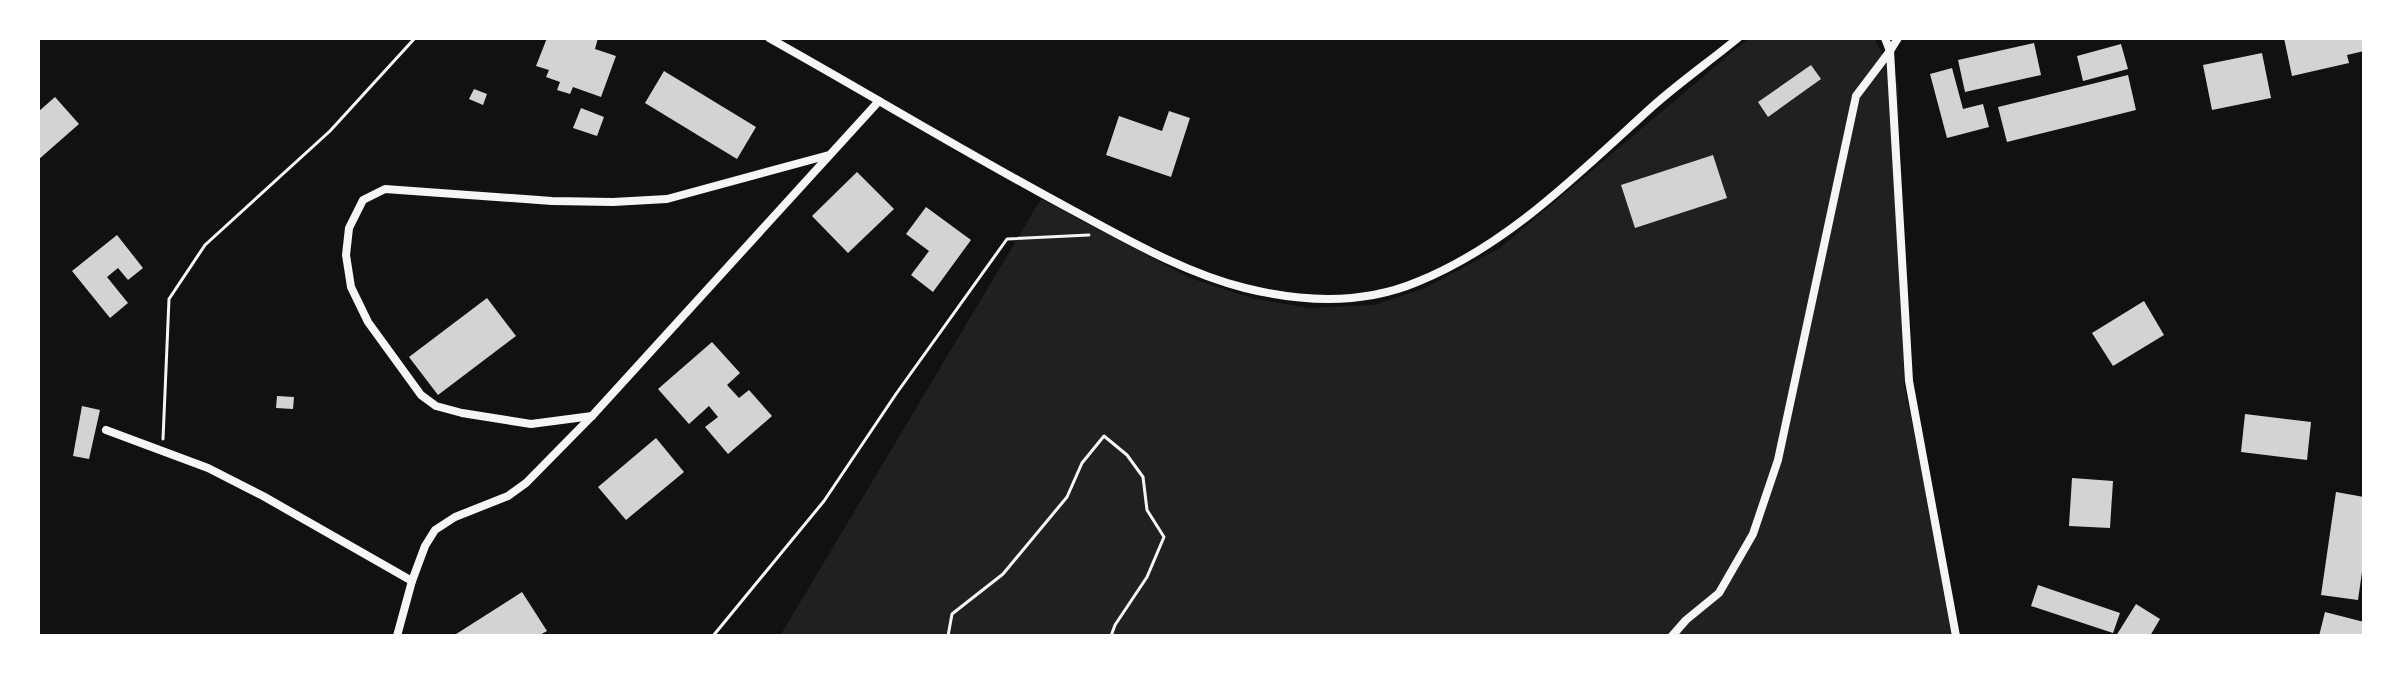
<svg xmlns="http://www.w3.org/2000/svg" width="2402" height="674" font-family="'Asap Condensed',sans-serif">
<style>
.green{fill:#202020}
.building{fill:#d3d3d3}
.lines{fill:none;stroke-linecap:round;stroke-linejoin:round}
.path{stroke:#f5f5f5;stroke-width:3}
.minor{stroke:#f5f5f5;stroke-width:8}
</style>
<rect width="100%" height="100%" fill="#111"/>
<path class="green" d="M1749,38H1874L1898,84L1904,383L1955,636H780L1041,199L1190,278L1255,299L1309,308L1374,305L1425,288L1500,248Z"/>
<g class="building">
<path d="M547,38H598L595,49L616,56L601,97L573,87L570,94L557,90L560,82L546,77L549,70L536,66Z"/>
<path d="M2284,38H2364V51L2347,55L2349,63L2292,76Z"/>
<path d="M2034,43L2041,75L1965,92L1958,60Z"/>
<path d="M2121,44L2128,69L2083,81L2077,56Z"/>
<path d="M2262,53L2271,98L2212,110L2203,65Z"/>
<path d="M1811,65L1821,79L1768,117L1758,102Z"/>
<path d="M1952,68L1963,109L1983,104L1989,127L1947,138L1930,74Z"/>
<path d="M664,71L756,127L737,159L645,103Z"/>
<path d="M2128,75L2136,110L2007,142L1998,107Z"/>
<path d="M474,89L487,94L483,105L469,99Z"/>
<path d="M55,97L79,124L38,160V112Z"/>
<path d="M581,108L604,117L597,136L573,128Z"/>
<path d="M1169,111L1190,118L1171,177L1106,155L1119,116L1162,131Z"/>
<path d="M1713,155L1727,198L1635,228L1621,185Z"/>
<path d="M857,172L894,209L848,253L812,216Z"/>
<path d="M926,207L971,240L933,292L911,275L929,251L906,234Z"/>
<path d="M117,235L143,268L128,280L118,268L107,277L128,303L110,318L72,271Z"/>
<path d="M487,298L516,336L438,395L409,357Z"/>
<path d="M2144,301L2164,335L2113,366L2092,333Z"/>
<path d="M712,342L740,373L727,385L739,398L749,390L772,416L728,454L705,427L718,417L709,406L689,424L658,389Z"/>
<path d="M277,396L294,397L293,409L276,408Z"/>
<path d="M82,406L100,410L89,459L73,456Z"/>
<path d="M2245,414L2311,422L2307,460L2241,452Z"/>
<path d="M656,438L684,472L626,520L598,487Z"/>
<path d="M2072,478L2113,481L2110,528L2069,526Z"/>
<path d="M2336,492L2364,497V558L2358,600L2321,595Z"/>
<path d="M2038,585L2120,613L2113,633L2031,606Z"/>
<path d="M522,592L547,631L538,636H453Z"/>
<path d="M2136,604L2160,619L2150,636H2116Z"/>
<path d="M2325,612L2364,622V636H2319Z"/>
</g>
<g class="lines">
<g class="path">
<path d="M163,439L169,299L205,245L330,131L415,38"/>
<path d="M713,636L824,501L896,394L1007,239L1089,235"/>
<path d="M948,636L952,614L1003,574L1067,497L1082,463L1104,436L1127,455L1143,477L1147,510L1164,537L1147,577L1115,625L1111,636"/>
</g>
<g class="minor">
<path d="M769,38C871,95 971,156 1074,211C1128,240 1185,273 1245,288C1301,302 1362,305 1417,282C1509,245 1581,171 1653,106C1680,82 1710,61 1738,38"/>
<path d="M1885,38L1890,51L1909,381L1956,636"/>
<path d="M592,416L531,424L462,413L436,406L421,395L368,322L351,287L346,255L349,228L363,200L385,189L552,201L613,202L667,199L829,155"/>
<path d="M106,430L208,468L263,496L412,581"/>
<path d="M397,636L412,581L425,546L435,530L455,517L508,496L526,483L592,416L879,101"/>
<path d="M1672,636L1686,620L1719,593L1753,534L1778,460L1856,96L1890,51L1898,38"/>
</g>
</g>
<rect width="2402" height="674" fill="none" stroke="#ffffff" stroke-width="80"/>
</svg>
